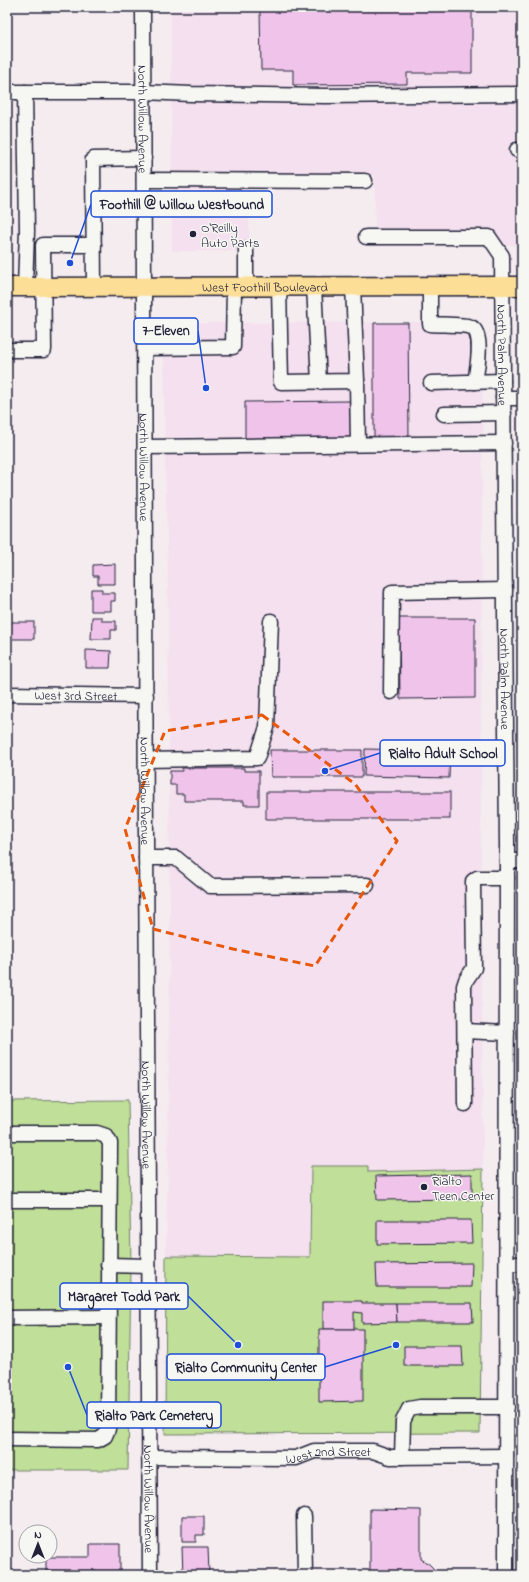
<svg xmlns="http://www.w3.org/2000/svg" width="529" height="1582" font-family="'Indie Flower',sans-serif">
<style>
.built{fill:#f4e0ee}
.green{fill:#c0df98;stroke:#71806a}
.building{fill:#f0c4ea;stroke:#22223b}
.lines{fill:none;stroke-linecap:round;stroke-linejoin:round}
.minor-casing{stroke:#22223b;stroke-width:17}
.major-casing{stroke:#22223b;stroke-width:21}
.minor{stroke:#f6f6f2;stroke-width:14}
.major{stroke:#fdde96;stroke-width:18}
.marked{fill:none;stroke:#e8590c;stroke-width:3;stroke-dasharray:8 5;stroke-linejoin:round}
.poi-dot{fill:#22223b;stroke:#f6f6f2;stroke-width:1.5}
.labels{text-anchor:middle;stroke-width:3;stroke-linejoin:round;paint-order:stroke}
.street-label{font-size:13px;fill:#22223b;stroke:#f6f6f2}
.poi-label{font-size:13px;fill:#22223b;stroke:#f6f6f2;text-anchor:start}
.leader{fill:none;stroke:#1d4ed8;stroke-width:1.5}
.callout-dot{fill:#1d4ed8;stroke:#f6f6f2;stroke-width:1.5}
.callout{fill:#f6f6f2;stroke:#1d4ed8;stroke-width:1.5}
.callout-label{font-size:14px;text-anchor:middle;font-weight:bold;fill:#22223b}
</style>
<rect width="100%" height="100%" fill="#f5ecf0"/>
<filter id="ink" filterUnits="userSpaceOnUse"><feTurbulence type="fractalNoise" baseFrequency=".025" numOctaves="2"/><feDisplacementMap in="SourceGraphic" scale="8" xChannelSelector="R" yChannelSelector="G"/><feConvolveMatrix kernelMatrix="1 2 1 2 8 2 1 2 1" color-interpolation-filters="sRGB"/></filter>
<g filter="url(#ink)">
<g class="built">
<path d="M171,7H522V243L520,245L375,246V175L249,176V251H172Z"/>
<path d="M470,322L482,335L483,451L165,452L164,332L168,326L174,323Z"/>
<path d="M404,452L482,453L481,865L483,1169L367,1172L368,1167L311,1166V1257L166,1256L168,1166L170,906L168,585L165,454Z"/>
</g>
<g class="green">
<path d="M128,1100L131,1265L128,1470H7V1101Z"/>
<path d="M311,1166H368V1172L483,1169L480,1433L165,1434L166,1256L310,1257Z"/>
</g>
<g class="building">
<path d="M260,7H453V8H472V73H407V84L293,85V70H261Z"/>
<path d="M374,323H408L409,440H374Z"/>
<path d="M350,401L351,440H245V402Z"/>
<rect x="7" y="540" width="4" height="15"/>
<path d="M115,564V584H98V576H93V565Z"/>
<path d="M91,589H102V593H115V601H111V611H91Z"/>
<path d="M92,617H102V621H116V630H111V639H91Z"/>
<path d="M399,618H475V698L400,699Z"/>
<rect x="7" y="622" width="27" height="17"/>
<path d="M86,650L111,651L110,668H86Z"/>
<path d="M365,749L450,751L449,778L364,776Z"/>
<path d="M270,750H362V777H271Z"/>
<path d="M182,768H244V771H259V805H244V801H184V794H176V785H170V771H182Z"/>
<rect x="266" y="792" width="184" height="27"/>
<path d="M472,1174V1199L377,1200L376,1176Z"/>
<path d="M377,1220H471L472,1243L377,1244Z"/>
<path d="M472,1263L471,1287H377L376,1264Z"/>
<path d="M323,1301H362V1303H396L397,1322L362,1323V1313L354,1312V1329H323Z"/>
<path d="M396,1303H472L473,1322H397Z"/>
<path d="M319,1329H363V1401L319,1402Z"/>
<path d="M404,1346H462L463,1366H404Z"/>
<path d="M370,1509L421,1510V1559L429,1564L440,1575H370Z"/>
<path d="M182,1516H204V1535H196V1542H182Z"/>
<path d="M90,1544H120V1571H46V1557H90Z"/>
<path d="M182,1547H208L209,1573L183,1575Z"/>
</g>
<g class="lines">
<defs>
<g id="minor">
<path id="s1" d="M143,7C145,530 146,1052 150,1575"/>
<path d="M7,92H143L191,94L325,96L519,94"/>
<path d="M25,92L27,231L25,287"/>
<path d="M517,150H522"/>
<path d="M144,180L365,181"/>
<path id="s2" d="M366,237H489L502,256L507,844L506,1575"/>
<path d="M246,286V250"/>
<path d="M279,286L281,382L357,381L353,286"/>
<path d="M314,286L319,382"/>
<path d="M430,286V324C440,325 463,324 471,327C484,333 477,370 475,382"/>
<path d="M94,287L93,159L144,158"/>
<path d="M145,348L233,347L234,286"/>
<path d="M7,350H44L43,245H94"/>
<path d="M357,381L358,444"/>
<path d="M431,383L503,381"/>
<path d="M503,398H522"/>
<path d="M444,414L504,413"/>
<path d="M145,447L504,443"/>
<path d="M391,692L392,592L505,590"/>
<path id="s3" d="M7,694L146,696"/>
<path d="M146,760L257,758L267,727L271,621"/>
<path d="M146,858H176L210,886L367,885"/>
<path d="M507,861H522"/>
<path d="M465,1031L507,1033"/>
<path d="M465,1104L464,986L466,980L474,968L473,881L477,878H507"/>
<path d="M7,1133H97L106,1136L110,1143L108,1429L105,1436L98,1440L7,1439"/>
<path d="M7,1200H109"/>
<path d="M507,1264H522"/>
<path d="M108,1265L148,1266"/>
<path d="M7,1318L108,1317"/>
<path id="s4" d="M149,1457L296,1458L314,1451H373L390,1457L506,1456"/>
<path d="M402,1457L403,1421L409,1409L420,1407H507"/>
<path d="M304,1516L305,1575"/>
</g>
<g id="major">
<path id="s5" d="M7,287L522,286"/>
</g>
</defs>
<use href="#minor" class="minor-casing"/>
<use href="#major" class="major-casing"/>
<use href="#minor" class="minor"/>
<use href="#major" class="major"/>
</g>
</g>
<path class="marked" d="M262,715L355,784L397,841L315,966L233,949L153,929L125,829L165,731Z"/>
<g class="poi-dot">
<circle cx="193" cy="234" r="4"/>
<circle cx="424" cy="1187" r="4"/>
</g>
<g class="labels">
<g class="street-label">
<text dy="5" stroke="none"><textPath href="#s1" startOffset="112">North Willow Avenue</textPath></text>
<text dy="5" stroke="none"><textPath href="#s5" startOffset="258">West Foothill Boulevard</textPath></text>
<text dy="5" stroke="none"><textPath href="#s2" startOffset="245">North Palm Avenue</textPath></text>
<text dy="5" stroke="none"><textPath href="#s1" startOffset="460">North Willow Avenue</textPath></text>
<text dy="5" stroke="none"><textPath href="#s2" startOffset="569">North Palm Avenue</textPath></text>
<text dy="5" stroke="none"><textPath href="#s3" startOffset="69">West 3rd Street</textPath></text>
<text dy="5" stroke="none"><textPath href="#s1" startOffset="784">North Willow Avenue</textPath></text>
<text dy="5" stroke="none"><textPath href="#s1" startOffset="1108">North Willow Avenue</textPath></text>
<text dy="5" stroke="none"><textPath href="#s4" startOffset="180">West 2nd Street</textPath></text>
<text dy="5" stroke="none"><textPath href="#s1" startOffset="1492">North Willow Avenue</textPath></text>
</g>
<g class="poi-label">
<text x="201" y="232">O'Reilly<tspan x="201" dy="15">Auto Parts</tspan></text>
<text x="432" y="1185">Rialto<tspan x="432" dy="15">Teen Center</tspan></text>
</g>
</g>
<path class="leader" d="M70 263L91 204M206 388L198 331M325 771L380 753M238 1345L188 1296M396 1345L325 1367M68 1367L87 1415"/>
<g class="callout-dot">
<circle cx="70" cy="263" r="4"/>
<circle cx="206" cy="388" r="4"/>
<circle cx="325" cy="771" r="4"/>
<circle cx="238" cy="1345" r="4"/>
<circle cx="396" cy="1345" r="4"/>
<circle cx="68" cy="1367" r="4"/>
</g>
<g class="callout">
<rect x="91" y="191" width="181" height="26" rx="4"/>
<rect x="134" y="318" width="64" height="26" rx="4"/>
<rect x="380" y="740" width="125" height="26" rx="4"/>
<rect x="60" y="1283" width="128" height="26" rx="4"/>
<rect x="167" y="1354" width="158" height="26" rx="4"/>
<rect x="87" y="1402" width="134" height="26" rx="4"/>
</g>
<g class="callout-label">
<text x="182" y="209">Foothill @ Willow Westbound</text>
<text x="166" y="335">7-Eleven</text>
<text x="443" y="758">Rialto Adult School</text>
<text x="124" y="1301">Margaret Todd Park</text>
<text x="246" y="1372">Rialto Community Center</text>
<text x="154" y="1420">Rialto Park Cemetery</text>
</g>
<rect width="529" height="1582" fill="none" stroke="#f6f6f2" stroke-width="24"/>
<rect x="12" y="12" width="505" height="1558" fill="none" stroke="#22223b" stroke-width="1.5" filter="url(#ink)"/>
<g transform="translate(38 1544)"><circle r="19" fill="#f6f6f2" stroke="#a1a1a9"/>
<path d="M0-3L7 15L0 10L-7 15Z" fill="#22223b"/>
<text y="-6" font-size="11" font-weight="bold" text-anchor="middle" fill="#22223b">N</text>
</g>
</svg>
